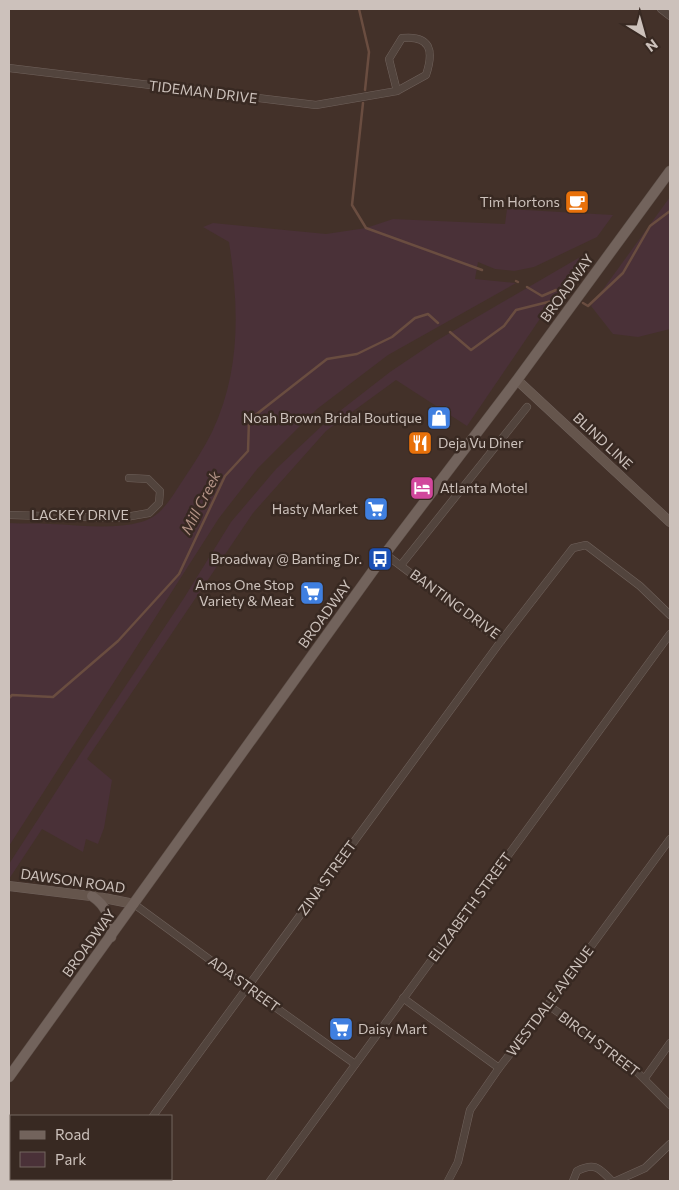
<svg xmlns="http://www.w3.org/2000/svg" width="679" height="1190" font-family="Commissioner,sans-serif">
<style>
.green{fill:#4a3138}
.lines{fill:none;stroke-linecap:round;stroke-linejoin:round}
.stream{stroke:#6a4d40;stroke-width:2.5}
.street-casing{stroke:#70625c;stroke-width:8}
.secondary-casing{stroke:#70625c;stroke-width:10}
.primary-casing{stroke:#5c4e47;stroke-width:11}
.street{stroke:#52443d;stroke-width:7}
.secondary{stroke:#65554c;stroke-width:9}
.primary{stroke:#72635c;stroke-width:10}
.labels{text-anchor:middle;stroke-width:5;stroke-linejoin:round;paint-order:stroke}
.street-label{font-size:14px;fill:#ccc1bb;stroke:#382922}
.poi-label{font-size:14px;fill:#ccc1bb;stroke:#382922;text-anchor:end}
.water-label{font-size:15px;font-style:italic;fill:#b19184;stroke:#382922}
</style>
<rect width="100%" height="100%" fill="#433129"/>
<g class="green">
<path d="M670,197V329L638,337L613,334L591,306Z"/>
<path d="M507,209L613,215L597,237L534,267L514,271L495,269L478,262L475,279L516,283L388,355L317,409L258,468L219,518L9,846V523C23,524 37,523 50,524C80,525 112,530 141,522C162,517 172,496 183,480C193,465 204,448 212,432C241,371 239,307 229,242L203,227L213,223L326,234L366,228L393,219L505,224Z"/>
<path d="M587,253L550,304L467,426L396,380L326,431L253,513L87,759L112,780L104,828L98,844L86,839L83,852L42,829L9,879V864L81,753L184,598L231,522L276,469L327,421L390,372L436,341Z"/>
</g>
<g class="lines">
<g class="stream">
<path d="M359,9L369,52L365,90"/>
<path d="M363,103L352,205L366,228L482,270"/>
<path d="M516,281L518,282"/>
<path d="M527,287L542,296L556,290"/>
<path d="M583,303L588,306L623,273L650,226L670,211"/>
<path d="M450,332L471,350L504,326L516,310L552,301"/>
<path d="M9,698L12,695L53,697L118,641L179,574L225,476L248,451L249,420L327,359L357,354L392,337L415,318L428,314L438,323"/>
</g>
<defs>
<g id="street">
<path d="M661,9L670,16"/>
<path d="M9,68L316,105L397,91L426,75C434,51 431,35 402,38L389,59L397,91"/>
<path d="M9,515L120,518L149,513L159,503L160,491L148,479L129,478"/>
<path d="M385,554L501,641"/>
<path d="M401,565L527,407"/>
<path d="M134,904L247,987L355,1064"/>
<path d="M403,998L499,1068"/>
<path d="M548,1005L626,1061L670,1105"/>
<path d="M645,1078L670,1043"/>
<path d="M153,1116L501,641L573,548L586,545L640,586L670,615"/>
<path d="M105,1181L107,1179"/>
<path d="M270,1181L670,634"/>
<path d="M448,1181L458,1162L470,1110L499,1068L548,1005L670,839"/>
<path d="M573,1181L577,1171C595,1162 599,1168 612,1181"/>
<path d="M616,1181L645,1168L670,1144"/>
</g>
<g id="secondary">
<path d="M517,380L670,522"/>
<path d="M9,886L99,897L134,904"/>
</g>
<g id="primary">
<path d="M92,896C108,907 110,918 111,937"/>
<path d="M9,1077L385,554L517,380L670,171"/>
</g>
</defs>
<use href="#street" class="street-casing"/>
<use href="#secondary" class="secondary-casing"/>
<use href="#primary" class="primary-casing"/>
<use href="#street" class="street"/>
<use href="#secondary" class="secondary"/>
<use href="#primary" class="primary"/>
</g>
<defs>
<symbol id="cafe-square" viewBox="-11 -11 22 22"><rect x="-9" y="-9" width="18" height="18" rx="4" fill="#e8710a" stroke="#382922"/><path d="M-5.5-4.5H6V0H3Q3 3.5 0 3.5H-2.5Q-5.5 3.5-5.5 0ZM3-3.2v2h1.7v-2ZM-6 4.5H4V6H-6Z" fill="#fff"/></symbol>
<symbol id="shop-square" viewBox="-11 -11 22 22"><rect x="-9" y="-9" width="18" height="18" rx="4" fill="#3f7fe0" stroke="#382922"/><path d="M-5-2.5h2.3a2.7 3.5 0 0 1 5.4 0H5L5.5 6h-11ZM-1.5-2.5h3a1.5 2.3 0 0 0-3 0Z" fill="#fff"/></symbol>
<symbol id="restaurant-square" viewBox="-11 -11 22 22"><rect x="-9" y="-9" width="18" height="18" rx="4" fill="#e8710a" stroke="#382922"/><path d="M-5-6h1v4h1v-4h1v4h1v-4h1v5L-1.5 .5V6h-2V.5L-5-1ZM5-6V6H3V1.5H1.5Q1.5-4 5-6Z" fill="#fff"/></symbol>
<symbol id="hotel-square" viewBox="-11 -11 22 22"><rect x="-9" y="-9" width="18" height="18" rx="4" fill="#d1479c" stroke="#382922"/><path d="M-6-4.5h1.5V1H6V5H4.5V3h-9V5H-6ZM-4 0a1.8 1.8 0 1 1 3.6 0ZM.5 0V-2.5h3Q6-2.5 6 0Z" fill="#fff"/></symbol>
<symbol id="supermarket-square" viewBox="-11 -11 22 22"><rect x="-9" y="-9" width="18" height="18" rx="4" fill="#3f7fe0" stroke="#382922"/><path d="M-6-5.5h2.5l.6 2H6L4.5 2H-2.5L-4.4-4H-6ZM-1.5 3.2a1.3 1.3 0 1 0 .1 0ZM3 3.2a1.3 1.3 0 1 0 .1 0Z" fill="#fff"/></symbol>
<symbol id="bus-square" viewBox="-11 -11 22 22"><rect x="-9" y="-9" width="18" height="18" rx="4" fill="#1a4fb4" stroke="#382922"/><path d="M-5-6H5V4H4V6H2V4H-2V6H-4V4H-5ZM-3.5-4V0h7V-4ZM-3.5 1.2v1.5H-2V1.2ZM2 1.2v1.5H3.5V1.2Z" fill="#fff"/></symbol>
</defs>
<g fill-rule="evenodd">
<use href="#cafe-square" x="563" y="188" width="28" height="28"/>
<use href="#shop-square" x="425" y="404" width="28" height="28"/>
<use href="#restaurant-square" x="406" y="429" width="28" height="28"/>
<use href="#hotel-square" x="408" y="474" width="28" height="28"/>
<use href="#supermarket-square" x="362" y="495" width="28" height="28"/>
<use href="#bus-square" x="366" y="545" width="28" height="28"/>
<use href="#supermarket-square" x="298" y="579" width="28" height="28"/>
<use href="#supermarket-square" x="327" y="1015" width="28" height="28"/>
</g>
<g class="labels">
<g class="street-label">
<text transform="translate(203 92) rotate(7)" y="5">TIDEMAN DRIVE</text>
<text transform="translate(567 288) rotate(-54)" y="5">BROADWAY</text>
<text transform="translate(603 441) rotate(43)" y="5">BLIND LINE</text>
<text x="80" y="520">LACKEY DRIVE</text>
<text transform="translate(455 604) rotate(36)" y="5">BANTING DRIVE</text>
<text transform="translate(325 614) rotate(-54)" y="5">BROADWAY</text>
<text transform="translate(327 878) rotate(-54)" y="5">ZINA STREET</text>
<text transform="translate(73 881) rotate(8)" y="5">DAWSON ROAD</text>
<text transform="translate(470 907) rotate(-54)" y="5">ELIZABETH STREET</text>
<text transform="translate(89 943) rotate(-54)" y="5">BROADWAY</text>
<text transform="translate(244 984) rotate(36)" y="5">ADA STREET</text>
<text transform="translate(550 1001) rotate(-53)" y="5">WESTDALE AVENUE</text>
<text transform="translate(599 1044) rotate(37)" y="5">BIRCH STREET</text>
</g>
<g class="poi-label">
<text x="560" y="207">Tim Hortons</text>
<text x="422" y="423">Noah Brown Bridal Boutique</text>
<text x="438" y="448" text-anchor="start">Deja Vu Diner</text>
<text x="440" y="493" text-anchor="start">Atlanta Motel</text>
<text x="358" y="514">Hasty Market</text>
<text x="362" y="564">Broadway @ Banting Dr.</text>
<text x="294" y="590">Amos One Stop<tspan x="294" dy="16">Variety &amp; Meat</tspan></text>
<text x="358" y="1034" text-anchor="start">Daisy Mart</text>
</g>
<g class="water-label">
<text transform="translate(201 503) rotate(-63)" y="5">Mill Creek</text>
</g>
</g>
<rect width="679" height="1190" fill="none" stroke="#ccc1bb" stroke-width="20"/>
<rect x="10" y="1115" width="162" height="65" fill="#382922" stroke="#73665f"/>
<rect x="20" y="1131" width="25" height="8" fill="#72635c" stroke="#73665f"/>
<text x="55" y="1140" font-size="15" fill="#ccc1bb">Road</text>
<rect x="20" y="1152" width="25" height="15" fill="#4a3138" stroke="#73665f"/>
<text x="55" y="1165" font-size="15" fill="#ccc1bb">Park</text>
<g transform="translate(644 35) rotate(143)" stroke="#382922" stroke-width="4" paint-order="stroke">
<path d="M0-4L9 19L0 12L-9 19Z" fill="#ccc1bb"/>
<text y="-8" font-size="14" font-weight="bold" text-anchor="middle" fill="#ccc1bb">N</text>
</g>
</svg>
